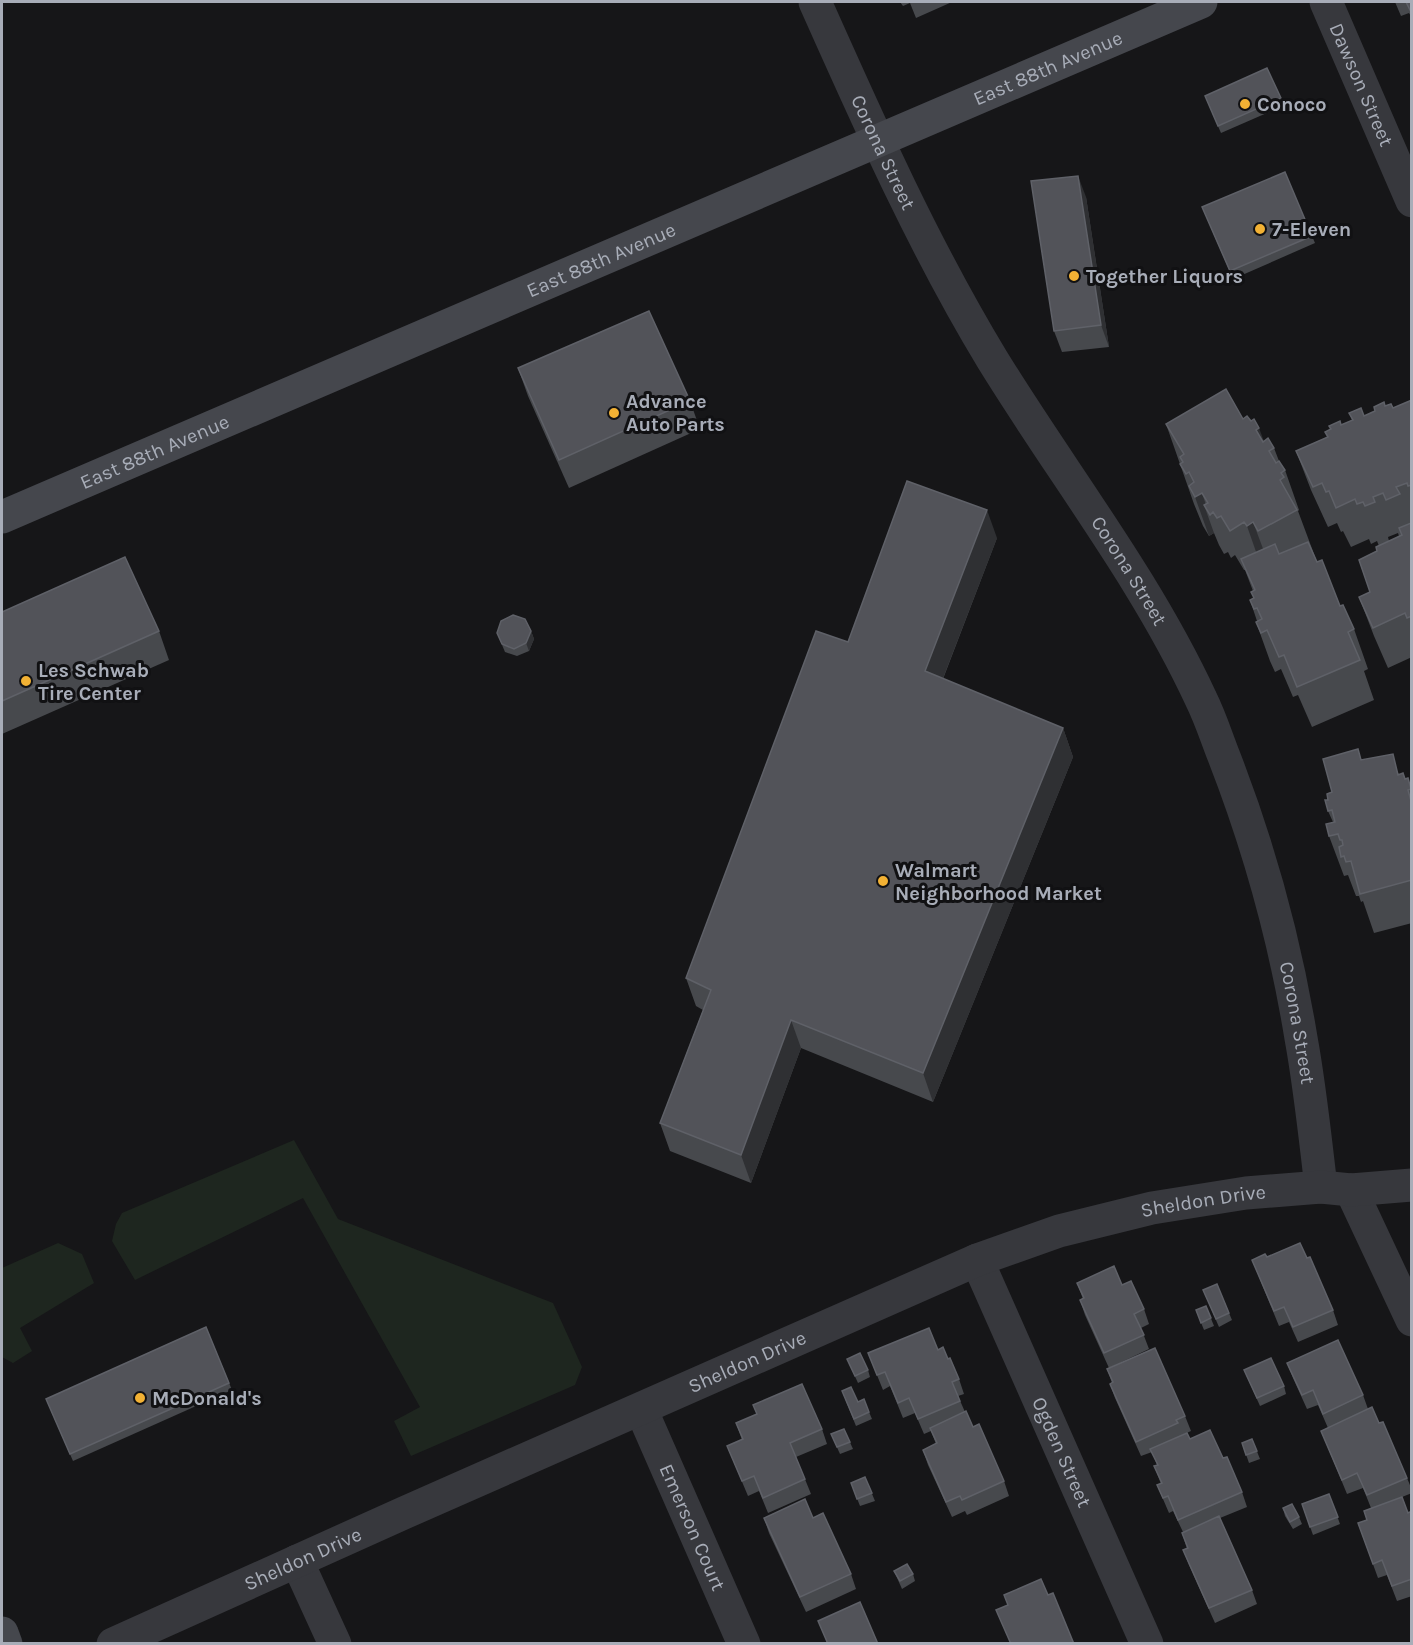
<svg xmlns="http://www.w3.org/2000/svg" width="1413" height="1645" font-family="Karla,sans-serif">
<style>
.green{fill:#1e261f}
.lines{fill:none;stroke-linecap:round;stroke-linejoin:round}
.minor{stroke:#37383d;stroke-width:33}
.secondary{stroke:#45474d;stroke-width:33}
.wall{fill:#47494d;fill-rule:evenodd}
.shaded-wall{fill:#2f3033}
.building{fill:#525359;stroke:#5f6168;stroke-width:1.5}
.poi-dot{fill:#f2b134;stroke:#111113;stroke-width:2}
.labels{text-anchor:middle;stroke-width:6;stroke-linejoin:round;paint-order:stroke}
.street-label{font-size:20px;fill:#a8adb8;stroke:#111113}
.poi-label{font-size:20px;font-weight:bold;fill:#a8adb8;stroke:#111113;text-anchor:start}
</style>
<rect width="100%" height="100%" fill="#161618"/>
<g class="green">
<path d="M294,1140L338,1219L553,1303L582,1367L575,1385L411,1456L394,1421L420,1407L303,1198L135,1280L112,1241L116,1224L122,1213Z"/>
<path d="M58,1243L82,1254L94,1283L20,1328L32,1351L13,1363L2,1357V1268Z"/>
</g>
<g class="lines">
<g class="minor">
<path id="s1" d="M815,2C869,123 923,245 992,359C1062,473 1145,578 1201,699C1210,717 1216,736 1223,754C1259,846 1285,940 1301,1038C1310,1087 1315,1137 1321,1187"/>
<path id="s2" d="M1326,2L1412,201"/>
<path d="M1351,1190L1412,1320"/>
<path id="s3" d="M977,1260L1147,1644"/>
<path id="s4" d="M641,1409L744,1644"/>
<path d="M297,1561L335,1644"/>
<path id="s5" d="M113,1644L406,1512L977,1260L1059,1231L1152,1208L1246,1193L1321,1187L1351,1190L1412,1185"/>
</g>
<g class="secondary">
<path id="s6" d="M2,517L1201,2"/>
<path d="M2,1633L6,1644"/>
</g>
</g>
<g class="wall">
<path d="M900,2H952L916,18L910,3L903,6Z"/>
<path d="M1395,2H1412V18L1409,13L1401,16Z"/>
<path d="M1205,96L1281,98L1283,106L1221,133Z"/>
<path d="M1086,197L1109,347L1062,352L1054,331Z"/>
<path d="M1202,207L1312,236L1315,243L1233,279Z"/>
<path d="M518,368L690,401L700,429L569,488L528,396Z"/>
<path d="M1412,400V657L1388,668L1374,636L1359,597L1370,592L1377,551L1379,546L1377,541L1371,544L1369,539L1351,547L1343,531L1341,532L1337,523L1328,527L1311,490L1296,451L1327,437L1341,425L1352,420L1349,413L1364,416L1385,406L1393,408ZM1398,533L1399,536L1389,541L1388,537Z"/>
<path d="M1243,419L1264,441L1274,448L1279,461L1285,470L1299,510L1298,511L1317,562L1340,606L1354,629L1368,669L1364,671L1374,700L1312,727L1298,695L1293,697L1281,669L1275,672L1270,661L1256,622L1257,621L1250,600L1254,598L1253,591L1245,570H1244L1235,555L1231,558L1228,552L1224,554L1219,545L1214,533L1209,536L1203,526L1194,504L1166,424Z"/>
<path d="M997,538L943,679L1063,728L1073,757L933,1102L801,1048L751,1183L670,1151L660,1123L703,1010L696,1006L686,978L848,642Z"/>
<path d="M2,612L159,631L169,660L2,734Z"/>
<path d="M531,631L534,639L529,651L517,656L505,652L497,633Z"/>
<path d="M1362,760L1400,774L1405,779L1412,788V923L1374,933L1363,901L1361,902L1359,896H1356L1348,875L1344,876L1329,836L1333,822L1328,811L1332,792Z"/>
<path d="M1267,1257L1307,1258L1333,1310L1338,1325L1298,1342L1289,1322L1279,1326L1252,1260Z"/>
<path d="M1077,1283L1122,1285L1144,1309L1149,1324L1141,1328L1149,1349L1109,1368L1085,1315L1080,1300L1083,1299Z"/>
<path d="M1203,1290L1229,1313L1232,1320L1219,1327Z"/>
<path d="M1206,1306L1214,1326L1204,1330L1196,1310Z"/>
<path d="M206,1327L232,1390L73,1461L46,1399Z"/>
<path d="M938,1350L959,1379L964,1394L958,1396L965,1412L1004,1481L1009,1496L967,1515L965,1511L952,1517L928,1465L923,1450L936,1444L931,1431L924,1434L915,1413L903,1418L890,1386L883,1390L868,1353Z"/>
<path d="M847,1359L868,1370L870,1377L858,1383Z"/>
<path d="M1287,1363L1363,1395L1368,1409L1379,1423L1407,1478L1412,1490V1493L1402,1497L1408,1513L1412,1511V1596L1397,1601L1387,1575L1378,1578L1358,1523L1367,1520L1371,1508L1363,1488L1347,1494L1321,1431L1328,1428L1318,1405L1307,1409L1293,1378Z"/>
<path d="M1107,1369L1185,1416L1191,1431L1182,1435L1223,1458L1242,1492L1247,1507L1220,1518L1252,1590L1257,1604L1215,1623L1189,1565L1183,1550L1187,1549L1182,1533L1183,1532L1173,1511L1169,1513L1157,1485L1161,1484L1154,1466L1157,1465L1152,1452L1141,1456L1115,1398L1110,1384L1112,1383Z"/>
<path d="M1244,1370L1284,1386L1286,1394L1260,1406Z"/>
<path d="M845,1399L858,1402L869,1412L872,1419L856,1426Z"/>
<path d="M736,1423L822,1429L827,1444L796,1457L811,1494L768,1513L759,1491L748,1496L727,1446L742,1440Z"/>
<path d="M844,1429L853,1449L840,1454L831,1434Z"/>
<path d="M1252,1439L1260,1459L1249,1463L1242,1443Z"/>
<path d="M865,1477L875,1501L860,1506L851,1483Z"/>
<path d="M1329,1494L1340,1524L1313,1535L1302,1504Z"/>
<path d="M1283,1508L1299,1517L1302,1524L1293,1529L1285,1516Z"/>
<path d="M764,1518H813L851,1574L856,1589L806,1612L769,1533Z"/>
<path d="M894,1571L913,1574L915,1581L902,1589Z"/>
</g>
<g class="shaded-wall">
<path d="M1078,176L1086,197L1109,347L1101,325Z"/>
<path d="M1259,428L1274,468L1256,430Z"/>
<path d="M1202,493L1209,514L1204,505L1214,533L1209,536L1195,497Z"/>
<path d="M987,510L997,538L935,699L925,671Z"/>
<path d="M1253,522L1268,562L1261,566L1247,526Z"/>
<path d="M531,631L534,639L529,651L526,643Z"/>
<path d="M1063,728L1073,757L933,1102L923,1073Z"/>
<path d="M791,1020L801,1048L751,1183L741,1155Z"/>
</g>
<g class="building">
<path d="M1406,2H1412V14Z"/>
<path d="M1267,68L1281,98L1218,126L1205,96Z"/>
<path d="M1285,172L1312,236L1230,271L1202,207Z"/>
<path d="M1078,176L1101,325L1054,331L1031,181Z"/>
<path d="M649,311L690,401L559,460L518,368Z"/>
<path d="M1226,389L1243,419L1247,416L1251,421L1254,419L1259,428L1256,430L1263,442L1268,438L1274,448L1269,451L1276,463L1279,461L1285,470L1281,473L1284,477L1280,480L1297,510L1258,531L1253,522L1247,526L1244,522L1230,531L1221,516L1217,518L1213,512L1210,515L1204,505L1208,503L1202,493L1195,497L1189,486L1194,482L1189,472L1186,474L1180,464L1183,462L1180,457L1184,454L1166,424Z"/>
<path d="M1412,400V485L1408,486L1407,483L1396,487L1400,494L1386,500L1383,493L1373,497L1375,502L1365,506L1363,502L1357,504L1355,499L1336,508L1329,491L1326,492L1322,483L1313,487L1296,451L1328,437L1325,432L1331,429L1329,426L1340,421L1341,425L1353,420L1349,413L1361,408L1364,416L1375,411L1374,407L1384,402L1385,406L1391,404L1393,408Z"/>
<path d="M907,481L987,510L925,671L1063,728L923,1073L791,1020L741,1155L660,1123L711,990L686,978L816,631L848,642Z"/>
<path d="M1411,523L1412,616L1407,618L1405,613L1373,628L1359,597L1370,592L1359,560L1377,551L1376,547L1402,535L1399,528Z"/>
<path d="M1308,542L1317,562L1322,560L1340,606L1343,605L1354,629L1348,632L1360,660L1297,687L1284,655L1279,657L1267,630L1261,633L1256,622L1262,619L1257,608L1254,609L1250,600L1254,598L1251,592L1255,590L1241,559L1275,544L1279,554Z"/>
<path d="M125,557L159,631L2,701V612Z"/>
<path d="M513,615L525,619L531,631L526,643L514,649L502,644L497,633L501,621Z"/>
<path d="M1358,749L1361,760L1393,754L1398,775L1403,773L1405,779L1408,778L1411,789L1408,790L1411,801H1412V880L1360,894L1351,861L1346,862L1344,856L1341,857L1339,847L1343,845L1342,840H1340L1338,834L1329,836L1326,824L1335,822L1332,810L1328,811L1325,800H1328L1327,794L1332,792L1323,759Z"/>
<path d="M1300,1243L1307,1258L1310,1257L1333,1310L1293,1327L1284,1307L1274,1311L1252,1260L1265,1254L1267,1257Z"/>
<path d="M1114,1266L1122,1285L1131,1281L1144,1309L1134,1314L1144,1335L1104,1353L1080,1300L1084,1298L1077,1283Z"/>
<path d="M1217,1284L1229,1313L1216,1319L1203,1290Z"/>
<path d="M1206,1306L1211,1318L1201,1323L1196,1310Z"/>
<path d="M206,1327L229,1383L70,1454L46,1399Z"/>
<path d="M929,1328L938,1350L943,1347L948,1359L950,1358L959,1379L952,1382L960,1401L918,1419L909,1398L898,1403L885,1372L877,1375L868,1353Z"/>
<path d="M1338,1340L1363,1395L1323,1414L1313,1390L1302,1395L1287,1363Z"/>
<path d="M1155,1348L1185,1416L1176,1420L1178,1423L1136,1442L1110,1384L1113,1382L1107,1369Z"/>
<path d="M860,1353L868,1370L855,1376L847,1359Z"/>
<path d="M1271,1358L1284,1386L1257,1398L1244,1370Z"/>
<path d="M802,1384L822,1429L790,1443L805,1479L763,1498L754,1476L742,1481L727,1446L743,1439L736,1423L757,1414L753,1405Z"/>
<path d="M851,1387L858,1402L864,1399L869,1412L854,1419L842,1391Z"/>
<path d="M1372,1407L1379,1423L1383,1422L1407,1478L1367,1495L1357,1473L1342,1480L1321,1431Z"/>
<path d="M966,1411L973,1427L979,1424L1004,1481L962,1500L960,1496L946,1502L923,1450L937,1443L930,1428Z"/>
<path d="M844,1429L850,1442L837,1447L831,1434Z"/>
<path d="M1210,1430L1223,1458L1227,1457L1242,1492L1178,1520L1168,1496L1163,1498L1157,1485L1162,1483L1154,1466L1158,1465L1150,1449L1187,1433L1190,1439Z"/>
<path d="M1252,1439L1257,1451L1246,1455L1242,1443Z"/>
<path d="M865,1477L872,1493L857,1499L851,1483Z"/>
<path d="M1329,1494L1338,1517L1310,1527L1302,1504Z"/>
<path d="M1402,1497L1408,1513L1412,1511V1579L1392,1586L1382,1560L1373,1564L1358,1523L1367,1520L1364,1511Z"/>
<path d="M805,1499L813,1518L823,1513L851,1574L800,1597L764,1518Z"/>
<path d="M1292,1504L1299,1517L1290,1522L1283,1508Z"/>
<path d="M1219,1516L1252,1590L1209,1608L1183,1550L1188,1548L1182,1533Z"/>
<path d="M907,1564L913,1574L900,1581L894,1571Z"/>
<path d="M1041,1579L1048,1595L1053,1593L1074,1644H1011L996,1610L1008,1605L1004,1595Z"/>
<path d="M860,1602L878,1644H828L818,1621Z"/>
</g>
<g class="poi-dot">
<circle cx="1245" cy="104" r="6"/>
<circle cx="1260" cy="229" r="6"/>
<circle cx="1074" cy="276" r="6"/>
<circle cx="614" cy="413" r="6"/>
<circle cx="26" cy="681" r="6"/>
<circle cx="883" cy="881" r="6"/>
<circle cx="140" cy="1398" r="6"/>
</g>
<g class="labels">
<g class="street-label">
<text dy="7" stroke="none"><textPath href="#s6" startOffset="1138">East 88th Avenue</textPath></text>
<text dy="7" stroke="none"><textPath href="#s2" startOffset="90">Dawson Street</textPath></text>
<text dy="7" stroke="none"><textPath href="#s1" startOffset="165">Corona Street</textPath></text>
<text dy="7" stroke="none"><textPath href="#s6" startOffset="652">East 88th Avenue</textPath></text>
<text dy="7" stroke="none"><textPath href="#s6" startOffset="166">East 88th Avenue</textPath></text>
<text dy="7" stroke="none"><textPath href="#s1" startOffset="651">Corona Street</textPath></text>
<text dy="7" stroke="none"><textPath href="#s1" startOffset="1137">Corona Street</textPath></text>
<text dy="7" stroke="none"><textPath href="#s5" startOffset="1180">Sheldon Drive</textPath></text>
<text dy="7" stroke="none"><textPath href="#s5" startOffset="694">Sheldon Drive</textPath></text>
<text dy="7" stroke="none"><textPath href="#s3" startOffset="210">Ogden Street</textPath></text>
<text dy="7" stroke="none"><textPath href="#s4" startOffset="129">Emerson Court</textPath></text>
<text dy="7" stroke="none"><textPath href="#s5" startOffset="208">Sheldon Drive</textPath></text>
</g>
<g class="poi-label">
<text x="1257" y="111">Conoco</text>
<text x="1272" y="236">7-Eleven</text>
<text x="1086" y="283">Together Liquors</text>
<text x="626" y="408">Advance<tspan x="626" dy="23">Auto Parts</tspan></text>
<text x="38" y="677">Les Schwab<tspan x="38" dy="23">Tire Center</tspan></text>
<text x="895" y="877">Walmart<tspan x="895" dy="23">Neighborhood Market</tspan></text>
<text x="152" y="1405">McDonald's</text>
</g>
</g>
<rect width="1413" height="1645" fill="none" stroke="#a8adb8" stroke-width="6"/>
</svg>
